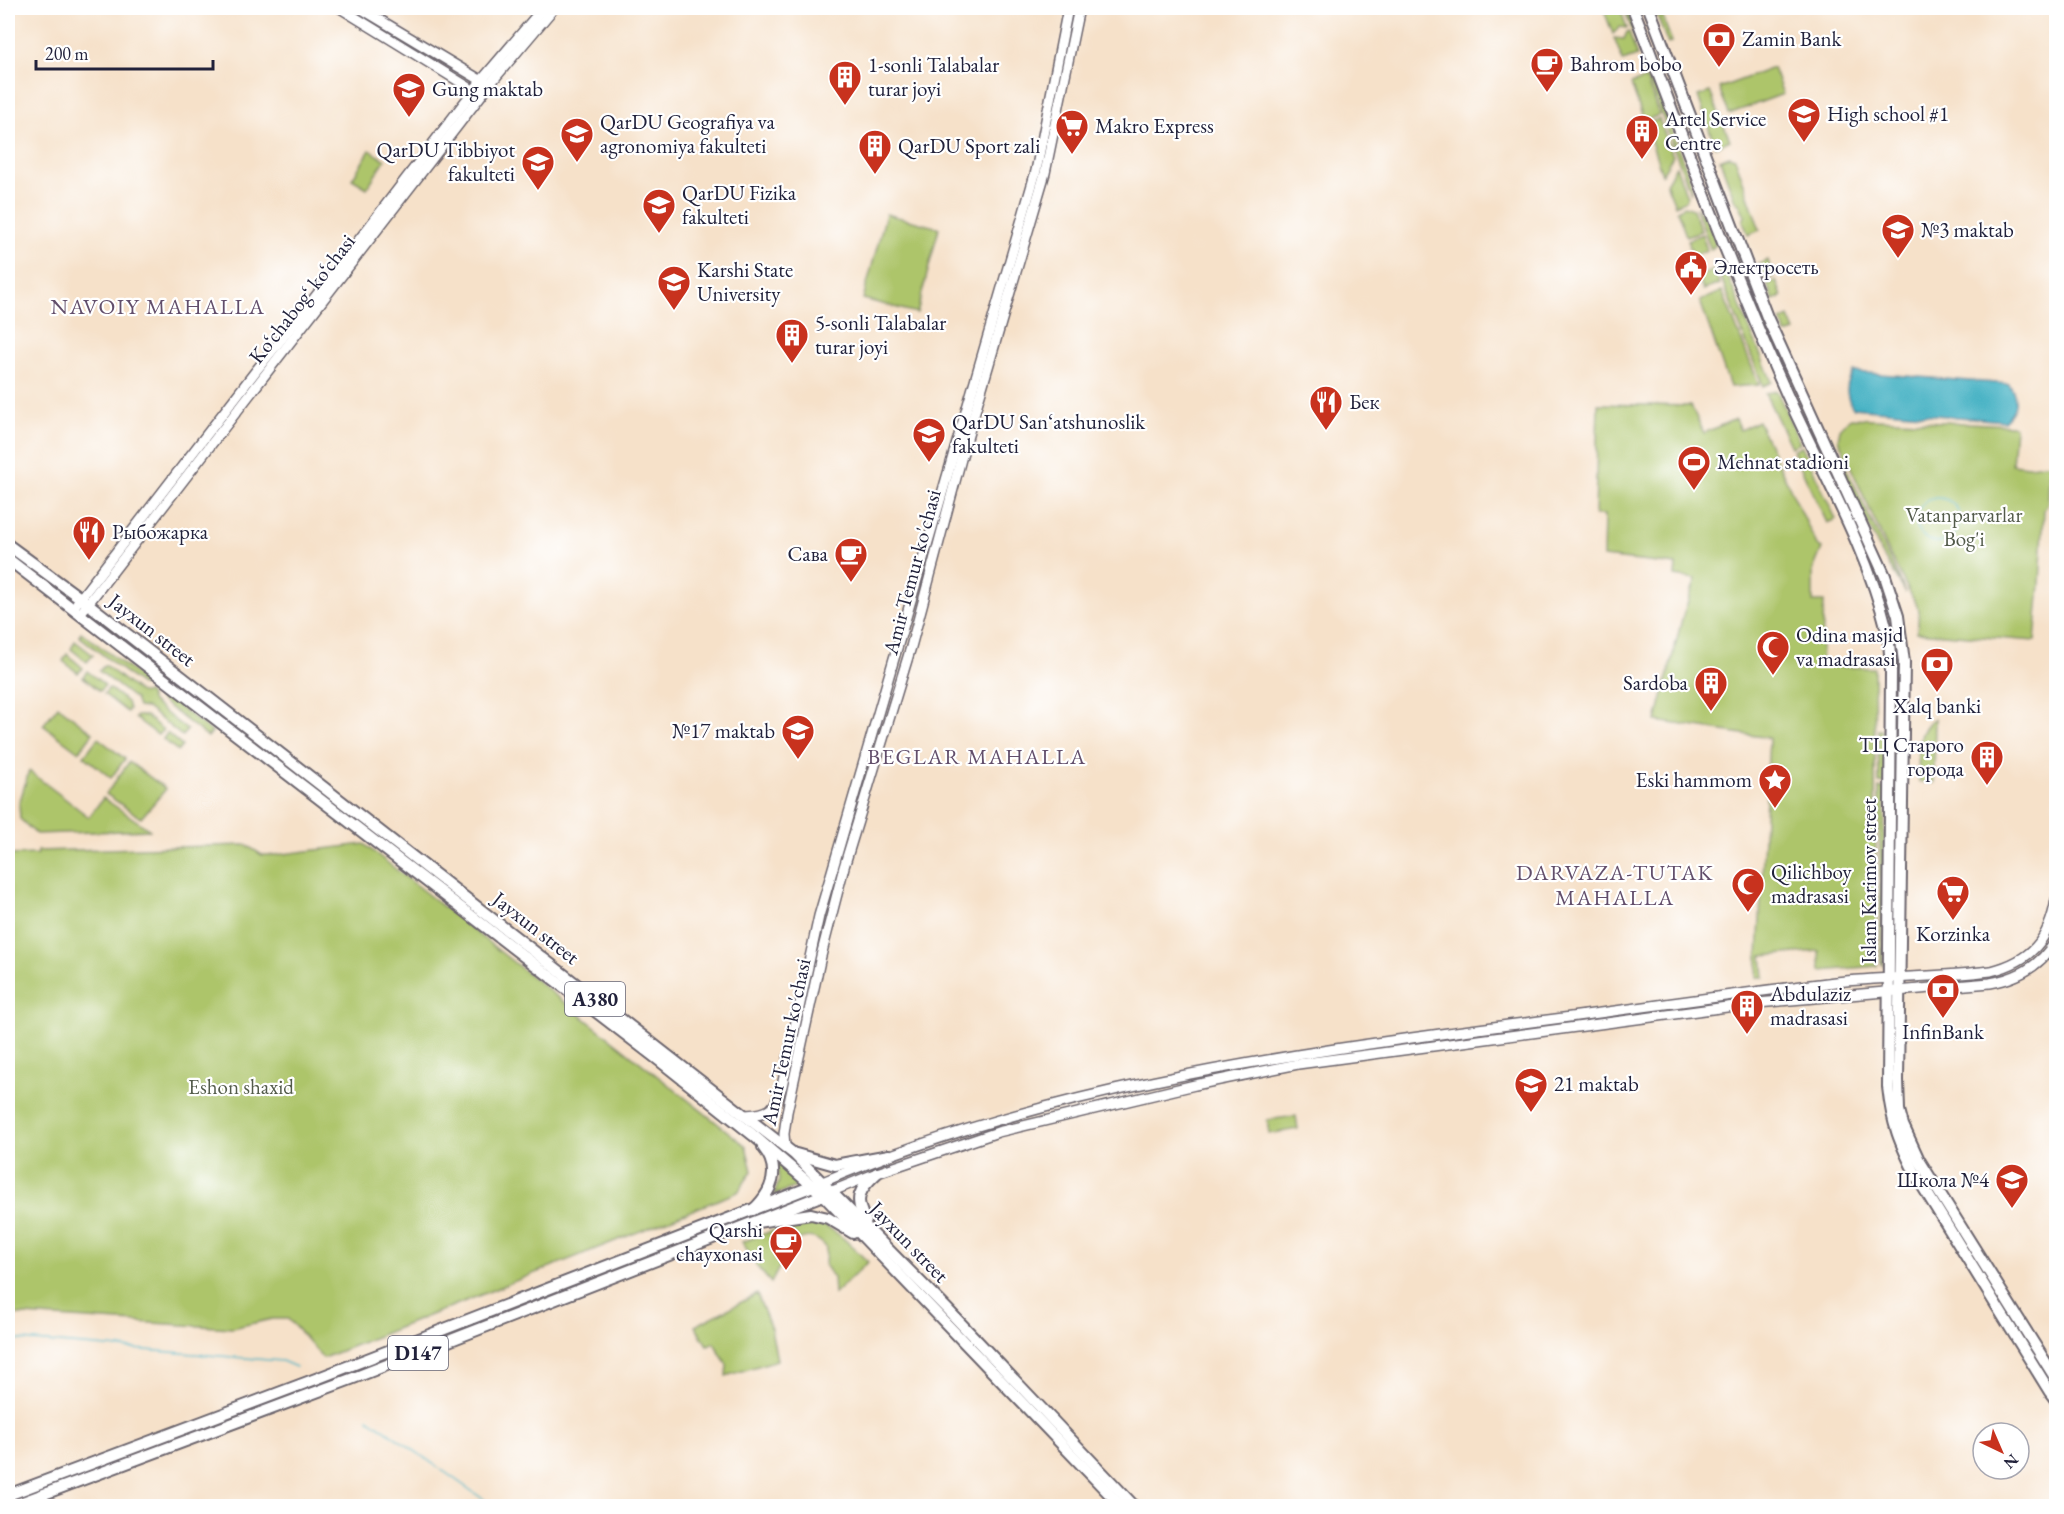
<svg xmlns="http://www.w3.org/2000/svg" width="2064" height="1514" font-family="'EB Garamond',serif">
<style>
.green{fill:#adc56a;stroke:#687452;stroke-width:1.5}
.water{fill:#48b3c5;stroke:#356a80;stroke-width:1.5}
.lines{fill:none;stroke-linecap:round;stroke-linejoin:round}
.stream{stroke:#48b3c5;stroke-width:1.5}
.secondary-casing{stroke:#6c656d;stroke-width:12}
.primary-casing{stroke:#6c656d;stroke-width:14}
.trunk-casing{stroke:#6c656d;stroke-width:14}
.secondary{stroke:#fff;stroke-width:9}
.primary{stroke:#fff;stroke-width:10}
.trunk{stroke:#fff;stroke-width:10}
.labels{text-anchor:middle;stroke-width:4.5;stroke-linejoin:round;paint-order:stroke}
.shield{fill:#fff;stroke:#646476;stroke-width:1.5}
.shield-label{font-size:20px;font-weight:bold;fill:#22223b}
.poi-label{font-size:21px;fill:#22223b;stroke:#fff;text-anchor:start}
.street-label{font-size:21px;fill:#22223b;stroke:#fff}
.park-label{font-size:21px;fill:#535b4b;stroke:#fff}
.neighbourhood-label{font-size:22px;letter-spacing:1.5px;fill:#624e6b;stroke:#fff}
</style>
<rect width="100%" height="100%" fill="#fff"/>
<filter id="ink" filterUnits="userSpaceOnUse"><feTurbulence type="fractalNoise" baseFrequency=".0167" numOctaves="2"/><feDisplacementMap in="SourceGraphic" scale="12" xChannelSelector="R" yChannelSelector="G"/><feConvolveMatrix kernelMatrix="1 2 1 2 8 2 1 2 1" color-interpolation-filters="sRGB"/></filter>
<filter id="wash" filterUnits="userSpaceOnUse"><feTurbulence type="fractalNoise" baseFrequency=".008" numOctaves="4" result="noise"/><feDisplacementMap in="SourceGraphic" scale="24" xChannelSelector="R" yChannelSelector="G"/><feGaussianBlur stdDeviation="1.35" result="paint"/><feColorMatrix in="noise" values="0 0 0 0 0 0 0 0 0 0 0 0 0 0 0 0 0 1.4 0 .05"/><feComposite in="paint" operator="in"/></filter>
<g filter="url(#wash)">
<rect width="100%" height="100%" fill="#f6e1c9"/>
<g class="green">
<path d="M1612,8H1620L1627,28L1620,27L1613,34L1604,11Z"/>
<path d="M1624,8H1627L1643,54L1641,55Z"/>
<path d="M1654,8H1659L1672,42L1668,44Z"/>
<path d="M1627,32H1629L1637,56L1623,61L1614,38L1624,39Z"/>
<path d="M1773,68L1783,94L1729,114L1719,88Z"/>
<path d="M1652,76L1690,179L1691,194L1648,78Z"/>
<path d="M1646,79L1659,115L1644,121L1631,84Z"/>
<path d="M1710,92L1730,140L1715,147L1698,96Z"/>
<path d="M1659,119L1673,156L1662,174L1645,124Z"/>
<path d="M370,150L385,160L367,188L352,179Z"/>
<path d="M1729,156L1735,158L1760,230L1748,235L1743,221L1745,216L1740,205L1735,201L1720,160Z"/>
<path d="M1676,166L1687,197L1685,201L1675,205L1666,183Z"/>
<path d="M1685,206L1693,209L1701,231L1686,236L1677,210Z"/>
<path d="M1696,207L1706,218L1716,244L1711,250Z"/>
<path d="M886,214L939,228L917,313L863,299Z"/>
<path d="M1702,234L1707,250L1693,255L1687,240Z"/>
<path d="M1768,260L1773,277L1765,280L1759,264Z"/>
<path d="M1723,265L1772,382L1763,386L1717,267Z"/>
<path d="M1714,270L1720,284L1703,290L1698,276Z"/>
<path d="M1776,281L1782,296L1773,300L1767,284Z"/>
<path d="M1722,291L1759,385L1730,387L1700,301Z"/>
<path d="M1789,317L1795,331L1786,334L1781,321Z"/>
<path d="M1777,391L1800,443L1791,447L1765,393Z"/>
<path d="M1598,404L1691,406L1704,433L1735,419L1740,430L1758,421L1817,545L1822,548L1813,570V602H1824L1821,666L1874,668L1877,966L1821,971L1819,951L1762,956L1764,977H1757L1769,738L1656,721L1683,615L1696,579L1675,576L1676,565L1603,557L1604,515H1595Z"/>
<path d="M1850,418L2012,425L2015,427L2012,464L2029,466L2052,463V473L2049,475L2048,502L2044,510L2040,584L2035,641L1917,632L1919,610L1891,557L1838,439L1840,429Z"/>
<path d="M1830,437H1831L1906,593L1882,554L1828,442Z"/>
<path d="M1802,446L1836,519L1827,523L1793,451Z"/>
<path d="M81,632L212,732L208,737L160,700L155,689L150,686L141,685L79,636Z"/>
<path d="M75,641L93,655L87,662L71,649Z"/>
<path d="M67,654L83,668L78,673L63,661Z"/>
<path d="M105,665L140,693H148L152,702L187,730L182,736L147,708L138,707L135,699L99,671Z"/>
<path d="M87,671L105,685L100,691L83,677Z"/>
<path d="M109,688L127,702L129,709L127,712L104,694Z"/>
<path d="M58,706L93,733L79,752L43,725Z"/>
<path d="M137,716H146L163,730L158,735L135,718Z"/>
<path d="M1935,718L1934,783L1919,782C1919,760 1913,732 1935,718Z"/>
<path d="M1878,730H1881L1885,737V783H1879Z"/>
<path d="M167,733L182,746L178,751L163,739Z"/>
<path d="M98,738L125,759L111,778L84,756Z"/>
<path d="M129,762L166,789L141,818L106,794Z"/>
<path d="M29,771L89,817L103,798L150,830L36,834L20,819L19,804Z"/>
<path d="M1879,788H1885L1883,965L1881,964Z"/>
<path d="M364,844L746,1146L752,1171L738,1192L323,1358L288,1319H272L232,1328L8,1314V855L38,854V851L246,845L262,855H275Z"/>
<path d="M1296,1116L1298,1129L1269,1134L1267,1120Z"/>
<path d="M776,1159L804,1184L774,1195L779,1181Z"/>
<path d="M799,1221C832,1221 846,1241 868,1262L834,1294L833,1278L825,1266L826,1247C816,1236 808,1235 795,1241L790,1258L780,1266L771,1283L759,1269L742,1242Z"/>
<path d="M757,1294L771,1329L777,1360L726,1376L727,1365L714,1343L707,1345L695,1326Z"/>
</g>
<path class="water" d="M1854,372L2009,384C2019,399 2017,410 2004,421L1853,408C1845,396 1845,384 1854,372Z"/>
<g class="lines">
<g class="stream">
<circle cx="1938" cy="520" r="22"/>
<path d="M8,1339L282,1361L296,1367"/>
<path d="M368,1418L493,1506"/>
</g>
</g>
</g>
<g filter="url(#ink)">
<g class="lines">
<defs>
<g id="secondary">
<path d="M340,8L478,93"/>
<path d="M360,8L487,84"/>
<path d="M73,608L255,372L309,305L481,81L543,8"/>
<path d="M80,614L489,85L554,8"/>
<path d="M746,1115C771,1114 775,1109 782,1086L819,916L1036,171L1068,8"/>
<path d="M785,1146L784,1134L787,1112L821,956L844,867L911,647L961,459L1045,173L1079,8"/>
<path d="M818,1184C1034,1091 1270,1056 1501,1026C1613,1012 1724,995 1835,982C1887,977 1940,977 1991,971C2031,961 2049,940 2056,900"/>
<path d="M825,1194L877,1173L998,1132L1195,1085L1298,1064L1757,1003L1990,983C2019,978 2042,965 2056,940"/>
</g>
<g id="primary">
<path d="M1633,8C1682,135 1728,263 1784,388C1819,467 1866,545 1887,630C1890,643 1890,657 1891,671L1888,1087C1892,1125 1900,1143 1917,1177L2050,1392L2056,1400"/>
<path d="M1649,8L1767,317L1885,576L1898,616L1904,662L1898,1080L1899,1110L1903,1125L1919,1160L2056,1379"/>
<path d="M8,1495L321,1377L813,1186"/>
<path d="M12,1506L351,1379L823,1195"/>
</g>
<g id="trunk">
<path d="M8,545L87,603L794,1154L947,1309L1134,1506"/>
<path d="M8,559L660,1061L753,1135L823,1195L1121,1506"/>
<path d="M796,1154L835,1165L889,1155"/>
<path d="M753,1210C772,1192 782,1170 763,1147"/>
<path d="M866,1221C853,1199 859,1189 877,1173"/>
<path d="M757,1222L811,1214L828,1218L853,1233"/>
</g>
</defs>
<use href="#secondary" class="secondary-casing"/>
<use href="#primary" class="primary-casing"/>
<use href="#trunk" class="trunk-casing"/>
<use href="#secondary" class="secondary"/>
<use href="#primary" class="primary"/>
<use href="#trunk" class="trunk"/>
</g>
</g>
<defs>
<symbol id="bank-pin" viewBox="-11 -11 22 30"><path d="M0 17L-7.5 6A9.5 9.5 0 1 1 7.5 6Z" fill="#c8321e" stroke="#fff"/><path d="M-6-4H6V4H-6ZM0-2.3a2.3 2.3 0 1 0 0 4.6a2.3 2.3 0 1 0 0-4.6Z" fill="#fff"/></symbol>
<symbol id="cafe-pin" viewBox="-11 -11 22 30"><path d="M0 17L-7.5 6A9.5 9.5 0 1 1 7.5 6Z" fill="#c8321e" stroke="#fff"/><path d="M-5.5-4.5H6V0H3Q3 3.5 0 3.5H-2.5Q-5.5 3.5-5.5 0ZM3-3.2v2h1.7v-2ZM-6 4.5H4V6H-6Z" fill="#fff"/></symbol>
<symbol id="building-pin" viewBox="-11 -11 22 30"><path d="M0 17L-7.5 6A9.5 9.5 0 1 1 7.5 6Z" fill="#c8321e" stroke="#fff"/><path d="M-4-6H4V6H1V3H-1V6H-4ZM-2.5-4.3h1.7v1.8h-1.7ZM.8-4.3h1.7v1.8H.8ZM-2.5-1h1.7V.8h-1.7ZM.8-1h1.7V.8H.8Z" fill="#fff"/></symbol>
<symbol id="school-pin" viewBox="-11 -11 22 30"><path d="M0 17L-7.5 6A9.5 9.5 0 1 1 7.5 6Z" fill="#c8321e" stroke="#fff"/><path d="M0-5L7-2L0 1L-7-2ZM-4 1L0 2.5L4 1V4Q0 6-4 4Z" fill="#fff"/></symbol>
<symbol id="supermarket-pin" viewBox="-11 -11 22 30"><path d="M0 17L-7.5 6A9.5 9.5 0 1 1 7.5 6Z" fill="#c8321e" stroke="#fff"/><path d="M-6-5.5h2.5l.6 2H6L4.5 2H-2.5L-4.4-4H-6ZM-1.5 3.2a1.3 1.3 0 1 0 .1 0ZM3 3.2a1.3 1.3 0 1 0 .1 0Z" fill="#fff"/></symbol>
<symbol id="university-pin" viewBox="-11 -11 22 30"><path d="M0 17L-7.5 6A9.5 9.5 0 1 1 7.5 6Z" fill="#c8321e" stroke="#fff"/><path d="M0-5L7-2L0 1L-7-2ZM-4 1L0 2.5L4 1V4Q0 6-4 4Z" fill="#fff"/></symbol>
<symbol id="civic-pin" viewBox="-11 -11 22 30"><path d="M0 17L-7.5 6A9.5 9.5 0 1 1 7.5 6Z" fill="#c8321e" stroke="#fff"/><path d="M-.6-6.5H3V-4.5H.6V-3L4-1V1h2V6H-6V1h2V-1L-.6-3ZM-1.2 2.5V6h2.4V2.5Z" fill="#fff"/></symbol>
<symbol id="restaurant-pin" viewBox="-11 -11 22 30"><path d="M0 17L-7.5 6A9.5 9.5 0 1 1 7.5 6Z" fill="#c8321e" stroke="#fff"/><path d="M-5-6h1v4h1v-4h1v4h1v-4h1v5L-1.5 .5V6h-2V.5L-5-1ZM5-6V6H3V1.5H1.5Q1.5-4 5-6Z" fill="#fff"/></symbol>
<symbol id="stadium-pin" viewBox="-11 -11 22 30"><path d="M0 17L-7.5 6A9.5 9.5 0 1 1 7.5 6Z" fill="#c8321e" stroke="#fff"/><path d="M0-5a6.5 5 0 1 0 0 10a6.5 5 0 1 0 0-10ZM-3.5-1.8h7v3.6h-7Z" fill="#fff"/></symbol>
<symbol id="mosque-pin" viewBox="-11 -11 22 30"><path d="M0 17L-7.5 6A9.5 9.5 0 1 1 7.5 6Z" fill="#c8321e" stroke="#fff"/><path d="M3.5-4.9A6 6 0 1 0 3.5 4.9A5 5 0 1 1 3.5-4.9Z" fill="#fff"/></symbol>
<symbol id="sight-pin" viewBox="-11 -11 22 30"><path d="M0 17L-7.5 6A9.5 9.5 0 1 1 7.5 6Z" fill="#c8321e" stroke="#fff"/><path d="M0-6L1.8-2.2L6-1.7L2.9 1.2L3.7 5.4L0 3.3L-3.7 5.4L-2.9 1.2L-6-1.7L-1.8-2.2Z" fill="#fff"/></symbol>
</defs>
<g fill-rule="evenodd">
<use href="#bank-pin" x="1700" y="20" width="38" height="52"/>
<use href="#cafe-pin" x="1528" y="45" width="38" height="52"/>
<use href="#building-pin" x="826" y="58" width="38" height="52"/>
<use href="#school-pin" x="390" y="70" width="38" height="52"/>
<use href="#school-pin" x="1785" y="95" width="38" height="52"/>
<use href="#supermarket-pin" x="1053" y="107" width="38" height="52"/>
<use href="#building-pin" x="1623" y="112" width="38" height="52"/>
<use href="#university-pin" x="558" y="115" width="38" height="52"/>
<use href="#building-pin" x="856" y="127" width="38" height="52"/>
<use href="#university-pin" x="519" y="143" width="38" height="52"/>
<use href="#university-pin" x="640" y="186" width="38" height="52"/>
<use href="#school-pin" x="1879" y="211" width="38" height="52"/>
<use href="#civic-pin" x="1672" y="248" width="38" height="52"/>
<use href="#university-pin" x="655" y="263" width="38" height="52"/>
<use href="#building-pin" x="773" y="316" width="38" height="52"/>
<use href="#restaurant-pin" x="1307" y="383" width="38" height="52"/>
<use href="#university-pin" x="910" y="415" width="38" height="52"/>
<use href="#stadium-pin" x="1675" y="443" width="38" height="52"/>
<use href="#restaurant-pin" x="70" y="513" width="38" height="52"/>
<use href="#cafe-pin" x="832" y="535" width="38" height="52"/>
<use href="#mosque-pin" x="1754" y="628" width="38" height="52"/>
<use href="#bank-pin" x="1918" y="645" width="38" height="52"/>
<use href="#building-pin" x="1692" y="664" width="38" height="52"/>
<use href="#school-pin" x="779" y="712" width="38" height="52"/>
<use href="#building-pin" x="1968" y="738" width="38" height="52"/>
<use href="#sight-pin" x="1756" y="761" width="38" height="52"/>
<use href="#mosque-pin" x="1729" y="865" width="38" height="52"/>
<use href="#supermarket-pin" x="1934" y="873" width="38" height="52"/>
<use href="#bank-pin" x="1924" y="971" width="38" height="52"/>
<use href="#building-pin" x="1728" y="987" width="38" height="52"/>
<use href="#school-pin" x="1512" y="1065" width="38" height="52"/>
<use href="#school-pin" x="1993" y="1161" width="38" height="52"/>
<use href="#cafe-pin" x="767" y="1223" width="38" height="52"/>
</g>
<g class="labels">
<g class="shield">
<rect x="565" y="982" width="60" height="34" rx="4.5"/>
<rect x="388" y="1336" width="60" height="34" rx="4.5"/>
</g>
<g class="shield-label">
<text x="595" y="1006">A380</text>
<text x="418" y="1360">D147</text>
</g>
<g class="poi-label">
<text x="1742" y="46">Zamin Bank</text>
<text x="1570" y="71">Bahrom bobo</text>
<text x="868" y="72">1-sonli Talabalar<tspan x="868" dy="24">turar joyi</tspan></text>
<text x="432" y="96">Gung maktab</text>
<text x="1827" y="121">High school #1</text>
<text x="1665" y="126">Artel Service<tspan x="1665" dy="24">Centre</tspan></text>
<text x="600" y="129">QarDU Geografiya va<tspan x="600" dy="24">agronomiya fakulteti</tspan></text>
<text x="1095" y="133">Makro Express</text>
<text x="898" y="153">QarDU Sport zali</text>
<text x="515" y="157" text-anchor="end">QarDU Tibbiyot<tspan x="515" dy="24">fakulteti</tspan></text>
<text x="682" y="200">QarDU Fizika<tspan x="682" dy="24">fakulteti</tspan></text>
<text x="1921" y="237">№3 maktab</text>
<text x="1714" y="274">Электросеть</text>
<text x="697" y="277">Karshi State<tspan x="697" dy="24">University</tspan></text>
<text x="815" y="330">5-sonli Talabalar<tspan x="815" dy="24">turar joyi</tspan></text>
<text x="1349" y="409">Бек</text>
<text x="952" y="429">QarDU San‘atshunoslik<tspan x="952" dy="24">fakulteti</tspan></text>
<text x="1717" y="469">Mehnat stadioni</text>
<text x="112" y="539">Рыбожарка</text>
<text x="828" y="561" text-anchor="end">Сава</text>
<text x="1796" y="642">Odina masjid<tspan x="1796" dy="24">va madrasasi</tspan></text>
<text x="1688" y="690" text-anchor="end">Sardoba</text>
<text x="1937" y="713" text-anchor="middle">Xalq banki</text>
<text x="775" y="738" text-anchor="end">№17 maktab</text>
<text x="1964" y="752" text-anchor="end">ТЦ Старого<tspan x="1964" dy="24">города</tspan></text>
<text x="1752" y="787" text-anchor="end">Eski hammom</text>
<text x="1771" y="879">Qilichboy<tspan x="1771" dy="24">madrasasi</tspan></text>
<text x="1953" y="941" text-anchor="middle">Korzinka</text>
<text x="1770" y="1001">Abdulaziz<tspan x="1770" dy="24">madrasasi</tspan></text>
<text x="1943" y="1039" text-anchor="middle">InfinBank</text>
<text x="1554" y="1091">21 maktab</text>
<text x="1989" y="1187" text-anchor="end">Школа №4</text>
<text x="763" y="1237" text-anchor="end">Qarshi<tspan x="763" dy="24">chayxonasi</tspan></text>
</g>
<g class="street-label">
<text transform="translate(302 299) rotate(-52)" y="7">Ko‘chabog‘ ko‘chasi</text>
<text transform="translate(912 572) rotate(-75)" y="7">Amir Temur ko'chasi</text>
<text transform="translate(152 630) rotate(38)" y="7">Jayxun street</text>
<text transform="translate(1869 881) rotate(-90)" y="7">Islam Karimov street</text>
<text transform="translate(536 928) rotate(38)" y="7">Jayxun street</text>
<text transform="translate(786 1042) rotate(-78)" y="7">Amir Temur ko'chasi</text>
<text transform="translate(909 1242) rotate(46)" y="7">Jayxun street</text>
</g>
<g class="park-label">
<text x="1964" y="522">Vatanparvarlar<tspan x="1964" dy="24">Bog'i</tspan></text>
<text x="241" y="1094">Eshon shaxid</text>
</g>
<g class="neighbourhood-label">
<text x="158" y="314">NAVOIY MAHALLA</text>
<text x="977" y="764">BEGLAR MAHALLA</text>
<text x="1615" y="880">DARVAZA-TUTAK<tspan x="1615" dy="25">MAHALLA</tspan></text>
</g>
</g>
<rect width="2064" height="1514" fill="none" stroke="#fff" stroke-width="30"/>
<g transform="translate(2001 1451) rotate(136)"><circle r="28" fill="#ffffff" stroke="#a7a7b1" stroke-width="1.5"/>
<path d="M0-4.5L10 22L0 15L-10 22Z" fill="#c8321e"/>
<text y="-9" font-size="16" font-weight="bold" text-anchor="middle" fill="#22223b">N</text>
</g>
<path d="M36 60v9h177v-9" fill="none" stroke="#22223b" stroke-width="3"/>
<text x="45" y="60" font-size="18" fill="#22223b" stroke="#ffffff" stroke-width="4.5" paint-order="stroke">200 m</text>
</svg>
